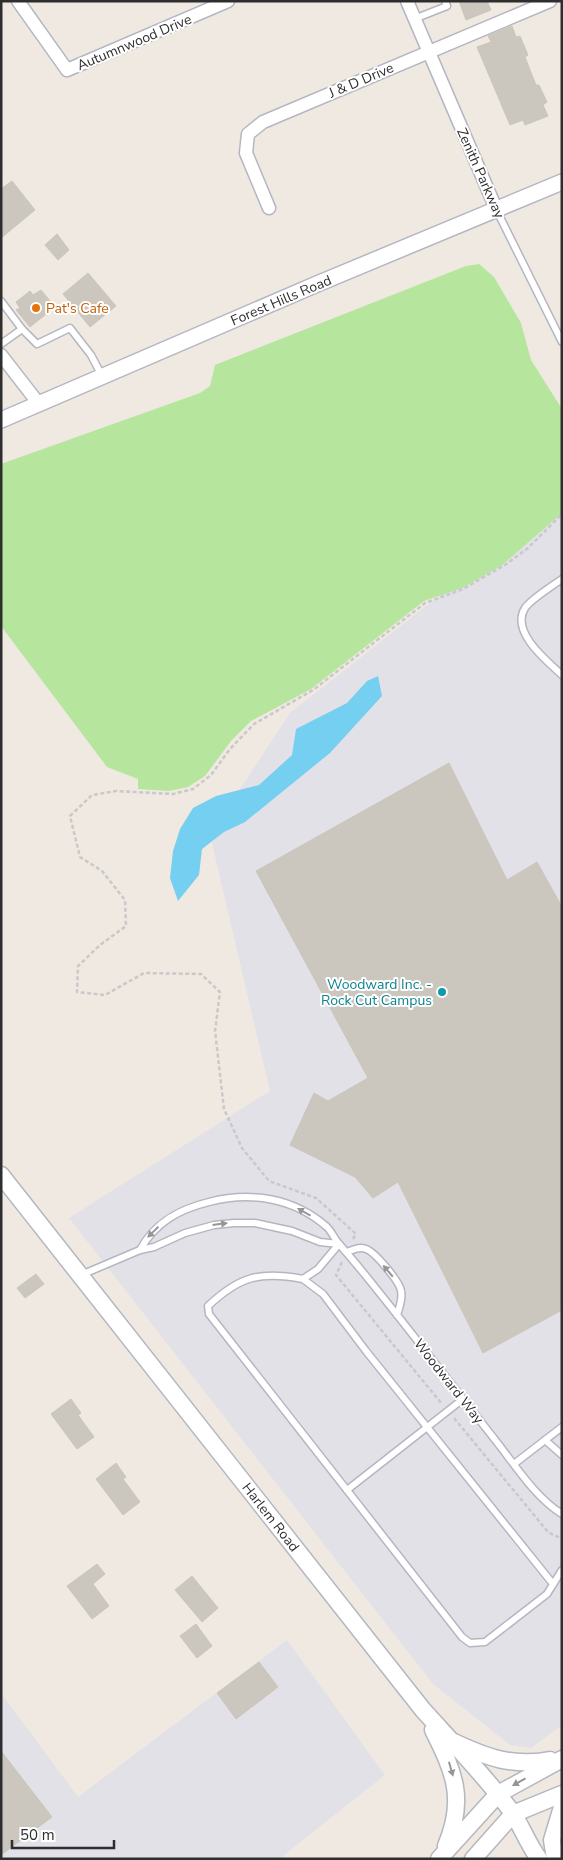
<svg xmlns="http://www.w3.org/2000/svg" width="563" height="1860" font-family="'Nunito Sans',sans-serif">
<style>
.industrial{fill:#e3e1e8}
.green{fill:#b6e59e}
.water{fill:#75cff0}
.building{fill:#cbc7bf;stroke:#cbc5ba}
.lines{fill:none;stroke-linecap:round;stroke-linejoin:round}
.service-casing{stroke:#b4b7c1;stroke-width:9}
.minor-casing{stroke:#b4b7c1;stroke-width:15}
.tertiary-casing{stroke:#b4b7c1;stroke-width:18}
.secondary-casing{stroke:#b4b7c1;stroke-width:19}
.path{stroke:#c9c9c9;stroke-width:2.5;stroke-dasharray:4 2.5;stroke-linecap:butt}
.service{stroke:#fff;stroke-width:6}
.minor{stroke:#fff;stroke-width:12}
.tertiary{stroke:#fff;stroke-width:15}
.secondary{stroke:#fff;stroke-width:16}
.oneway{fill:#969696}
.food-dot{fill:#e8710a;stroke:#fff;stroke-width:2}
.culture-dot{fill:#0f9aa8;stroke:#fff;stroke-width:2}
.labels{text-anchor:middle;stroke-width:4;stroke-linejoin:round;paint-order:stroke}
.street-label{font-size:14px;fill:#2e2e2e;stroke:#fff}
.food-label{font-size:14px;fill:#c56008;stroke:#fff;text-anchor:start}
.culture-label{font-size:14px;fill:#0d838f;stroke:#fff;text-anchor:end}
</style>
<rect width="100%" height="100%" fill="#efe9e1"/>
<g class="industrial">
<path d="M562,499V1725L531,1748L510,1745L433,1684L69,1218L270,1091L210,835L290,713Z"/>
<path d="M287,1640L385,1775L279,1859H1V1693L78,1797Z"/>
</g>
<path class="green" d="M479,264L494,277L521,323L531,360L562,409V513L501,566L462,588L424,601L311,689L251,721L231,741L205,776L188,787L169,791L138,789V779L107,767L1,626V464L200,393L210,386L215,365L466,266Z"/>
<path class="water" d="M378,676L382,696L330,753L245,822L224,832L202,849L199,875L178,901L170,878L173,851L180,829L193,808L216,796L259,785L292,755L296,729L347,703L367,681Z"/>
<g class="building">
<path d="M459,1H487L491,10L466,20Z"/>
<path d="M512,26L516,37L520,36L528,55L525,57L530,70L536,85H539L547,102L543,105L548,116L525,125L523,120L510,125L477,47L491,42L488,36Z"/>
<path d="M12,181L35,210L1,238V189Z"/>
<path d="M57,234L69,250L58,260L45,245Z"/>
<path d="M88,273L116,306L90,327L63,294Z"/>
<path d="M41,290L55,307L30,327L16,310L20,308L16,302L30,291L33,295Z"/>
<path d="M449,763L507,880L537,862L562,907V1310L483,1353L398,1182L373,1198L355,1177L290,1145L314,1093L328,1101L368,1078L256,871Z"/>
<path d="M36,1274L44,1284L25,1298L17,1288Z"/>
<path d="M71,1399L81,1413L78,1415L94,1437L77,1449L51,1414Z"/>
<path d="M116,1463L126,1477L123,1479L140,1502L123,1515L96,1479Z"/>
<path d="M97,1564L105,1574L93,1584L109,1606L92,1619L67,1586Z"/>
<path d="M192,1576L218,1608L202,1622L175,1590Z"/>
<path d="M196,1624L212,1646L197,1658L180,1636Z"/>
<path d="M259,1662L278,1687L236,1719L217,1693Z"/>
<path d="M1,1751L52,1817L1,1855Z"/>
</g>
<g class="lines">
<defs>
<g id="service">
<path d="M414,19L447,6L445,1"/>
<path d="M497,211L562,342"/>
<path d="M1,301L22,329"/>
<path d="M1,344L22,329L37,344L70,328L91,355L102,376"/>
<path d="M562,579C553,585 530,600 525,608C510,632 547,661 562,675"/>
<path d="M339,1244L318,1269L303,1279C260,1271 240,1276 208,1306L209,1314L462,1637L470,1643L485,1642L547,1594L562,1570"/>
<path d="M140,1250C155,1222 180,1209 209,1202C251,1191 294,1198 327,1227C332,1232 335,1240 340,1245C352,1259 363,1272 374,1286C415,1337 455,1389 496,1441C515,1465 535,1497 562,1514"/>
<path d="M347,1252C353,1250 359,1246 366,1249C375,1252 400,1282 401,1291C403,1299 399,1308 397,1315"/>
<path d="M81,1275L140,1250L154,1247L185,1233L214,1225L234,1223H255L292,1231L320,1242L339,1244"/>
<path d="M303,1279L323,1294L366,1351L553,1584"/>
<path d="M545,1440L562,1455"/>
<path d="M514,1464L562,1427"/>
<path d="M347,1490L463,1399"/>
</g>
<g id="minor">
<path d="M18,1L67,70L228,1"/>
<path d="M407,1L497,211"/>
<path d="M269,208L246,153L248,134L263,122L550,1"/>
<path d="M1,355L39,404"/>
</g>
<path id="tertiary" d="M1,420L317,284L562,182"/>
<g id="secondary">
<path d="M1,1175L423,1710C453,1743 485,1776 512,1812C522,1827 528,1844 539,1859"/>
<path d="M433,1730C454,1772 466,1799 446,1846"/>
<path d="M454,1742C488,1758 513,1767 550,1760"/>
<path d="M439,1859L498,1794L562,1759"/>
<path d="M473,1859L513,1814L562,1794"/>
<path d="M555,1859L552,1840L562,1807"/>
</g>
</defs>
<use href="#service" class="service-casing"/>
<use href="#minor" class="minor-casing"/>
<use href="#tertiary" class="tertiary-casing"/>
<use href="#secondary" class="secondary-casing"/>
<g class="path">
<path d="M353,1239L356,1234L316,1198L269,1181L242,1148L224,1109L215,1031L220,992L201,974L144,973L105,995L77,992L78,966L100,945L126,926L125,900L102,871L80,857L70,816L92,795L116,791L173,794L193,789L211,775L230,749L254,724L313,690L425,603L463,589L505,565L528,548L562,514"/>
<path d="M342,1262L336,1275L442,1404"/>
<path d="M454,1418L548,1532L562,1539"/>
</g>
<use href="#service" class="service"/>
<use href="#minor" class="minor"/>
<use href="#tertiary" class="tertiary"/>
<use href="#secondary" class="secondary"/>
</g>
<defs><path id="oneway-solid" d="M-6-.8H1V-3.2L6.5 0L1 3.2V.8H-6Z" transform="scale(1.25)"/></defs>
<g class="oneway">
<use href="#oneway-solid" transform="translate(304 1212) rotate(-151)"/>
<use href="#oneway-solid" transform="translate(220 1224) rotate(-7)"/>
<use href="#oneway-solid" transform="translate(153 1232) rotate(136)"/>
<use href="#oneway-solid" transform="translate(388 1271) rotate(-130)"/>
<use href="#oneway-solid" transform="translate(451 1769) rotate(74)"/>
<use href="#oneway-solid" transform="translate(519 1782) rotate(151)"/>
</g>
<circle class="food-dot" cx="36" cy="308" r="5"/>
<circle class="culture-dot" cx="442" cy="992" r="5"/>
<g class="labels">
<g class="street-label">
<text transform="translate(134 42) rotate(-23)" y="5">Autumnwood Drive</text>
<text transform="translate(361 80) rotate(-23)" y="5">J &amp; D Drive</text>
<text transform="translate(481 173) rotate(66)" y="5">Zenith Parkway</text>
<text transform="translate(281 300) rotate(-23)" y="5">Forest Hills Road</text>
<text transform="translate(449 1381) rotate(52)" y="5">Woodward Way</text>
<text transform="translate(271 1517) rotate(52)" y="5">Harlem Road</text>
</g>
<g class="food-label">
<text x="46" y="313">Pat's Cafe</text>
</g>
<g class="culture-label">
<text x="432" y="989">Woodward Inc. -<tspan x="432" dy="16">Rock Cut Campus</tspan></text>
</g>
</g>
<rect width="563" height="1860" fill="none" stroke="#2e2e2e" stroke-width="5"/>
<path d="M12 1840v8h102v-8" fill="none" stroke="#2e2e2e" stroke-width="2.5"/>
<text x="20" y="1840" font-size="15" fill="#2e2e2e" stroke="#ffffff" stroke-width="4" paint-order="stroke">50 m</text>
</svg>
